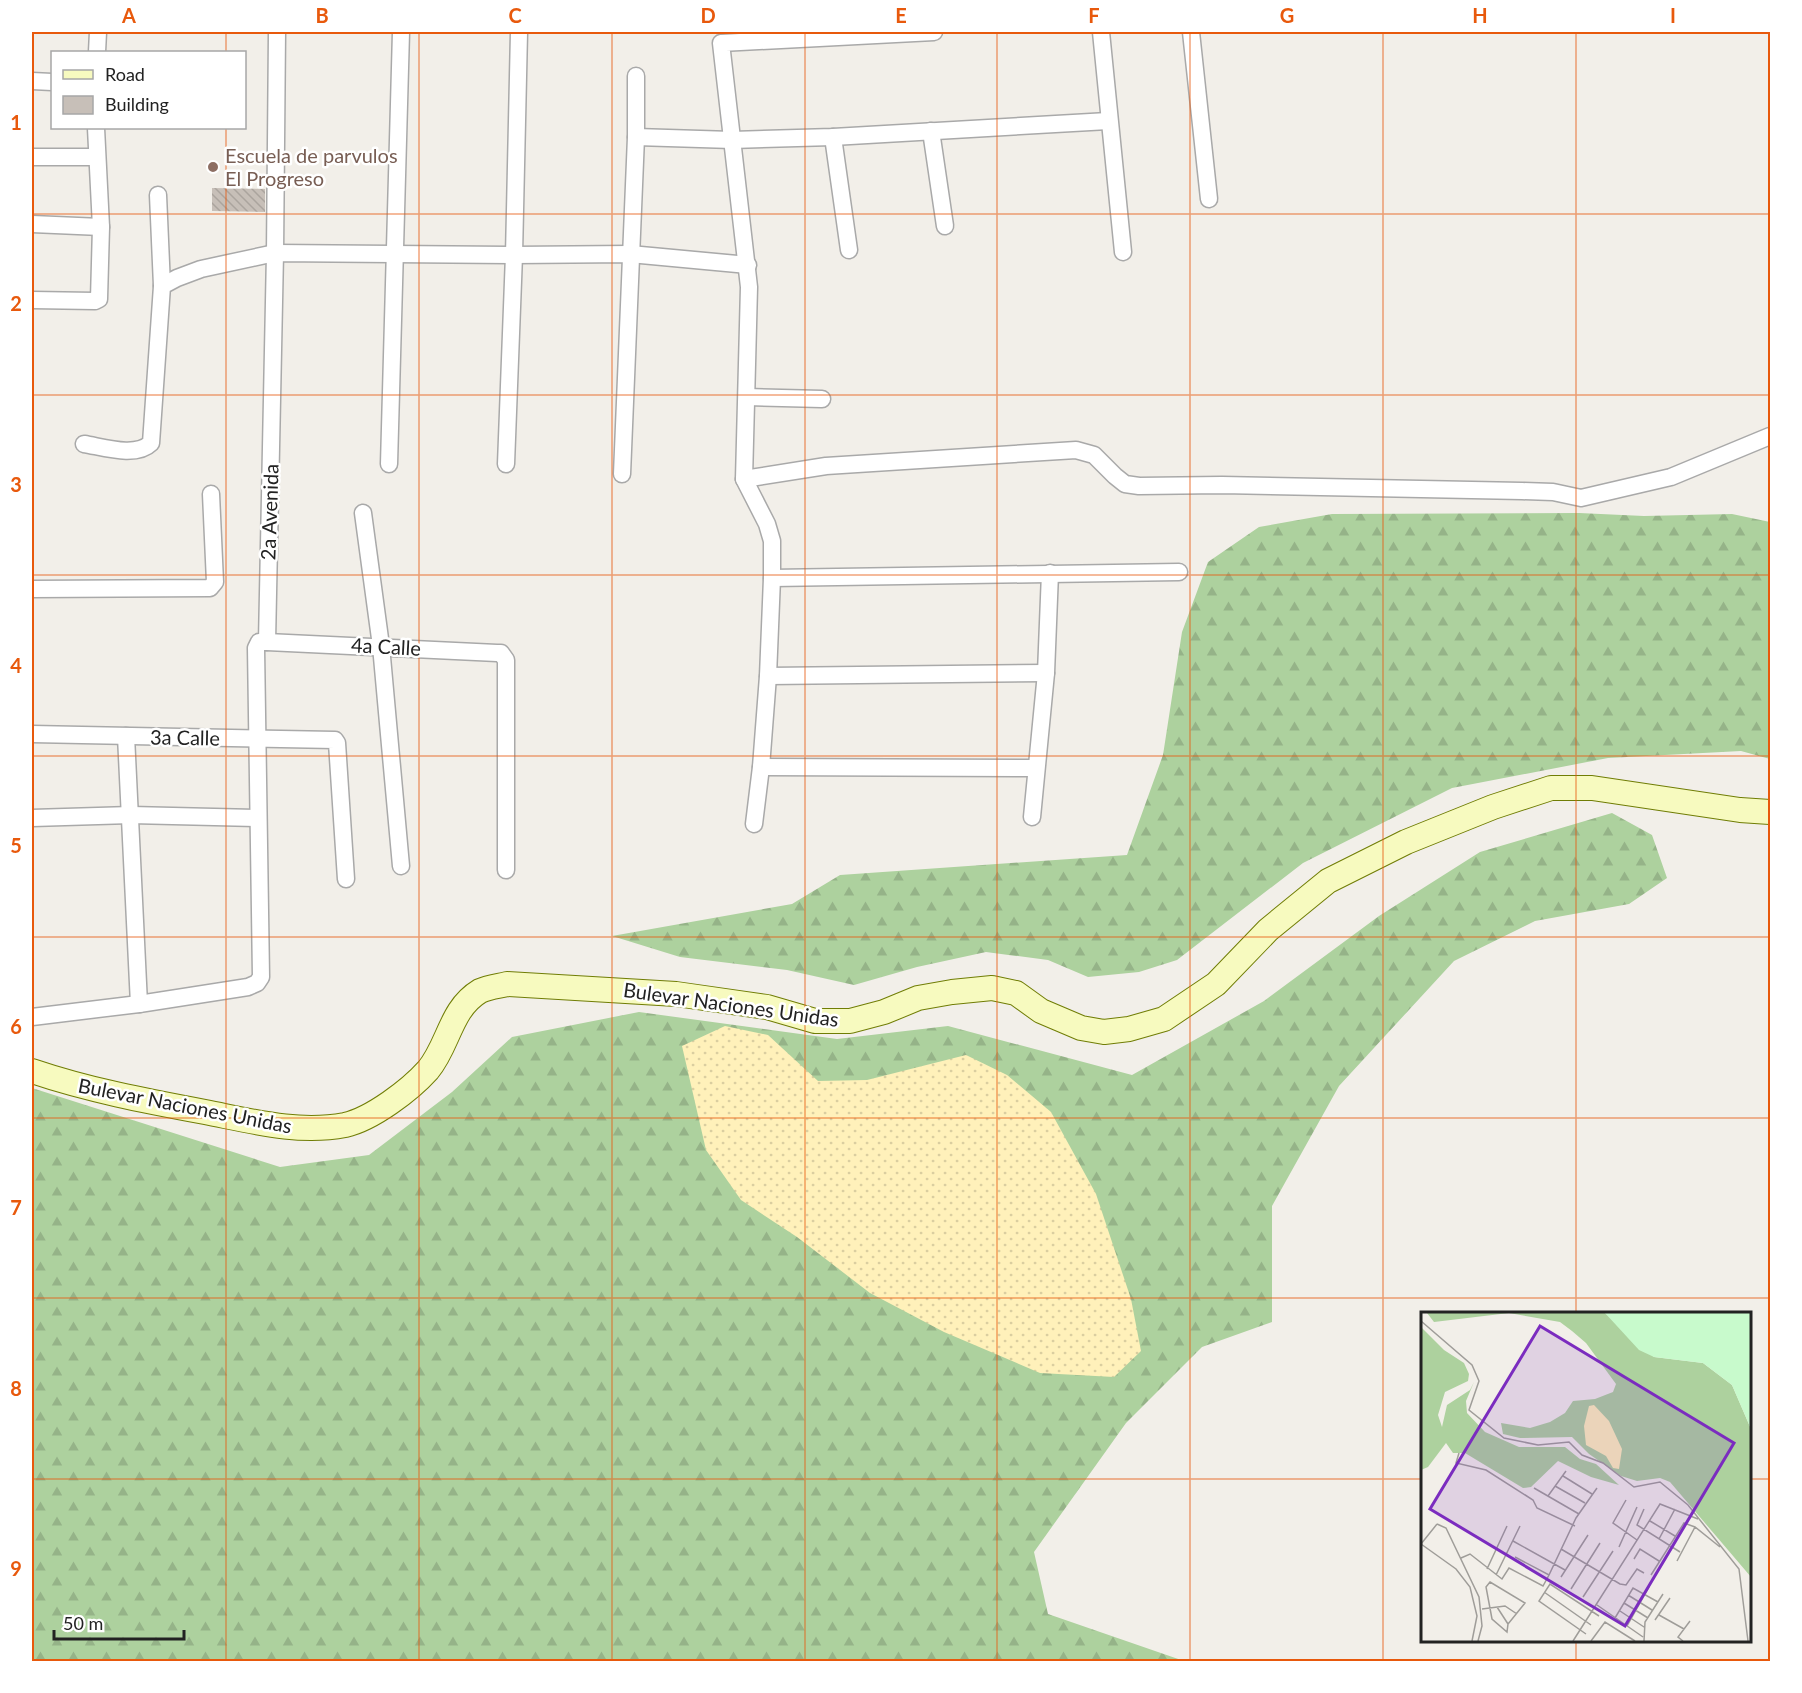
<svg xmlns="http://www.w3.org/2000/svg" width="1802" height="1693" font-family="Lato,sans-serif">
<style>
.forest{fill:url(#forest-firs)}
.sand{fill:url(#sand-dots)}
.building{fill:url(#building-back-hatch)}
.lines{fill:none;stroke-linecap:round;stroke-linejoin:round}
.minor-casing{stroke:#a9a9a9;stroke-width:19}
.secondary-casing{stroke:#707d05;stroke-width:26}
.minor{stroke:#fff;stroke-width:16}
.secondary{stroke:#f7fabf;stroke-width:24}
.grid{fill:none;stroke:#e8590c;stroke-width:1.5;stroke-opacity:0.55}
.education-dot{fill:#8d6e63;stroke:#fff;stroke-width:2}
.labels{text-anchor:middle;stroke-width:5;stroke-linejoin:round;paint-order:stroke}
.education-label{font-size:20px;fill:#785e54;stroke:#fff;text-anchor:start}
.street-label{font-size:20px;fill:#222;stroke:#fff}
.inset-road{fill:none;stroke:#9f9d99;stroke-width:1.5}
.view{fill:#7b2cbf;fill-opacity:0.15;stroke:#7b2cbf;stroke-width:3}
.inset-edge{fill:none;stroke:#222;stroke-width:3}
.neatline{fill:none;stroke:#e8590c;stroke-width:2}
.grid-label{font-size:20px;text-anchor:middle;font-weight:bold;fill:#e8590c}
</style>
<defs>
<pattern id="forest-firs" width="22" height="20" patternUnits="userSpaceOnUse" patternTransform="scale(1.5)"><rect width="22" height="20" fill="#add19e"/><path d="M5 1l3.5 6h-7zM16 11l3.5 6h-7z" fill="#95b388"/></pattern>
<pattern id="sand-dots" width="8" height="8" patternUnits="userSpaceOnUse" patternTransform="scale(1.5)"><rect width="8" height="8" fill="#fff1ba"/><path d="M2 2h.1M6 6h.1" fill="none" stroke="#dacea0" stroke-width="1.8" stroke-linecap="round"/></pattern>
<pattern id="building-back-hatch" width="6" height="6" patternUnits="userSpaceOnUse" patternTransform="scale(1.5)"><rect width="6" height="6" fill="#c7bfb8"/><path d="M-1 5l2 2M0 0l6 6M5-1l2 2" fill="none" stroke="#aba49e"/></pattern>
</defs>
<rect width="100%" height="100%" fill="#f2efe9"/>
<g class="forest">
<path d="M1579,513L1644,516L1732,514L1770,522V759L1741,751L1608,758L1452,788L1303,863L1177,960L1139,972L1088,977L1048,960L986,952L917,967L854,985L787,970L680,957L612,936L792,904L840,875L1127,855L1163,755L1182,632L1208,562L1259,527L1332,514Z"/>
<path d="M1612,813L1652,835L1667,878L1629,904L1535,921L1454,961L1339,1086L1272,1206V1322L1202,1347L1126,1423L1034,1552L1048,1614L1184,1661H32V1088L280,1167L369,1155L452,1092L512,1037L639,1012L837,1039L948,1026L1132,1075L1264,1001L1379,916L1480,852Z"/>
</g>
<path class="sand" d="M725,1026L768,1035L818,1081L867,1080L966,1055L1007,1075L1051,1112L1096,1194L1131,1299L1141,1351L1114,1377L1040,1373L944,1332L870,1293L797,1237L741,1200L706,1150L682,1046Z"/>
<path class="building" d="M212,188L265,189V212L212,211Z"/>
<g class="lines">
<defs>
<g id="minor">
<path d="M1101,32L1123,252"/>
<path d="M1191,32L1209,199"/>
<path d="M97,52L98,32"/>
<path d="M32,81L52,82"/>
<path d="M931,131L945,226"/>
<path d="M636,137L732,140L833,137L1108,121"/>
<path d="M833,137L849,250"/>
<path d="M32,157H96"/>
<path d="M158,195L162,286"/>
<path d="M32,224L101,227"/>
<path d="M32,300L95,301L99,299L101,227L96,128"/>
<path d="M747,397L822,399"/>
<path d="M84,444C103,447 136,458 151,443L162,286L177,278L201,269L275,253L514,255L630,254L748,265"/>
<path d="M389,464L401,32"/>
<path d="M506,464L514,255L519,32"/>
<path d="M622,474L636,137V76"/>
<path d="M744,479L826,466L1076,450L1094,455L1115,476L1125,484L1139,486L1222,485L1522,491L1553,492L1581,498L1671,477L1770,436"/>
<path d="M363,513L381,646L401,866"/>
<path d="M772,578L1179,572"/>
<path d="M32,589L210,588L215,582L211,494"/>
<path d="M267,642L497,653H501L506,660V870"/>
<path d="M768,676L1046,673"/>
<path d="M32,734L335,740L337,743L346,879"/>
<path d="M126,736L139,1004"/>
<path d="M761,767L1035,768"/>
<path d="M1032,817L1046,673L1050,573"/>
<path d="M32,818L131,815L258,818"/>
<path d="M754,824L761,767L768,676L772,578V541L767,524L744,479L749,287L721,43L934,32"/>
<path d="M32,1017L139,1004L248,987L257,983L261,977L256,648L259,642H267L275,253L277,32"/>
</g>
<path id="secondary" d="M32,1071C88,1090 146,1101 205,1112C251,1121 298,1134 345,1125C372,1119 410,1090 428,1070C449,1045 450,1009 480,991C488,987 499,986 507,984L676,994L767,1007L815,1021H850L884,1012L918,998L952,992L992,988L1016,993L1041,1011L1081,1028L1104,1032L1129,1029L1164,1019L1216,984L1268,930L1328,881L1406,842L1493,807L1551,788H1592L1740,810L1770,812"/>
</defs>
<use href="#minor" class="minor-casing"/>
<use href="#secondary" class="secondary-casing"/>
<use href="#minor" class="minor"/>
<use href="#secondary" class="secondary"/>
</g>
<path class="grid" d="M226,32V52M419,32V1662M612,32V1662M805,32V1662M997,32V1662M1190,32V1662M1383,32V1662M1576,32V1314M226,128V1662M32,214H1770M32,395H1770M32,575H1770M32,756H1770M32,937H1770M32,1118H1770M32,1298H1770M32,1479H1422M1750,1479H1770M1576,1640V1662"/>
<circle class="education-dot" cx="213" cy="167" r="6"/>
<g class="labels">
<g class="education-label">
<text x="225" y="163">Escuela de parvulos<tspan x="225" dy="23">El Progreso</tspan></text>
</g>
<g class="street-label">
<text transform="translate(270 512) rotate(-88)" y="7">2a Avenida</text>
<text transform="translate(386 647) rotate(3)" y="7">4a Calle</text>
<text transform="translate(185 738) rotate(1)" y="7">3a Calle</text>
<text transform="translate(731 1005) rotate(8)" y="7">Bulevar Naciones Unidas</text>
<text transform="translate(185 1106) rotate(11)" y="7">Bulevar Naciones Unidas</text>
</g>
</g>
<g transform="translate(1421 1312)">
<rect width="330" height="330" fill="#f2efe9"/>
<path d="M6,1H88L13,10ZM88,1H184L233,45L282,51L311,73L330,117V265L249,170L239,166L216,169L200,164L168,142L151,125L99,126L82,122L80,111L109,116L129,110L144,101L152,89L174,87L192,80L195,72L165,31L151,19L139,10ZM0,15L23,38L43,51L48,62L47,69L24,80L17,103L21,115L26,93L49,78L53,70L45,89L46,101L64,120L98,135H144L159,147L175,152L198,173L170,165L137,149L110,175L102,176L44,141H32L25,131L7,155L0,158Z" fill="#add19e"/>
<path d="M173,93L188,109L201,137L198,157L192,156L185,144L165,133L163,114L168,94Z" fill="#fff1ba"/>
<path d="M184,1H330V117L311,73L282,51L233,45L218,38Z" fill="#c8facc"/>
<path class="inset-road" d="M0,9L51,53L58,69L48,98L83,126L117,133L148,130L161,143L182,151L213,175L239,170L267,193L318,257L327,329M38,141L35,151L65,158L112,188L116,196L154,214M142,164L171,182M134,174L164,191M113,176L158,202M127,184L145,159M205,188L192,211L216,228M223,197L216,213L259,240M229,209L254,224M16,212L25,216L58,285L61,314L57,329M238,227L254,197M92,229L144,258M0,232L35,257L49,275L56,304L51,329M0,232L16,212M198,235L216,195M140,237L199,272L205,273L216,257L223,261M94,245L128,263L155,206L176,176M40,246L49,242L81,267L88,256L122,274L128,263M213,247L219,237L238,249M256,249L274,215M66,257L86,214M75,263L99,214M230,263L263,211L274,215L299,235M140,265L167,223M69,270L104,291L87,312L86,320L71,307L65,275ZM150,277L179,231M123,280L170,313M207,283L231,298M162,285L192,239M203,291L227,306M176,293L222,325M76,295L87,312M61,297L84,294L96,302M199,299L223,315M238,303L263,317M194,306L212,276L237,290M234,308L249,286M206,314L228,275M165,322L118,289L129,272L178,304M152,329L239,192L277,207M170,329L184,310L214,329M223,329L224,310L242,282M262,329L257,325L269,309"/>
<path class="view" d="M119,14L313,131L204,314L9,197Z"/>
<rect width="330" height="330" class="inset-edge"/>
</g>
<rect width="1802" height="1693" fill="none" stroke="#ffffff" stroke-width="66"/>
<rect x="51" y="51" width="195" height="78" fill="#ffffff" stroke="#a7a7a7" stroke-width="1.5"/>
<rect x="63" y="70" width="30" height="9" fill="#f7fabf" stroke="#a7a7a7" stroke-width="1.5"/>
<text x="105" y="81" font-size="18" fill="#222222">Road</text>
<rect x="63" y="96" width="30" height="18" fill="#c7bfb8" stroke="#a7a7a7" stroke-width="1.5"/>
<text x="105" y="111" font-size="18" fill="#222222">Building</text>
<path d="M54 1630v9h130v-9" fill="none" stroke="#222222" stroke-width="3"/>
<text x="63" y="1630" font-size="18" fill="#222222" stroke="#ffffff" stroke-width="4.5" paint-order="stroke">50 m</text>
<rect x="33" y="33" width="1736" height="1627" class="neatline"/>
<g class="grid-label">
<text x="129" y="23">A</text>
<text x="322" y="23">B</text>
<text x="515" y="23">C</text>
<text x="708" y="23">D</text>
<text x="901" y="23">E</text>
<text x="1094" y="23">F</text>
<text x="1287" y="23">G</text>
<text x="1480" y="23">H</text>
<text x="1673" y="23">I</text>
<text x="16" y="130">1</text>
<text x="16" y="311">2</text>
<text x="16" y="492">3</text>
<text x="16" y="673">4</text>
<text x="16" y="853">5</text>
<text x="16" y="1034">6</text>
<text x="16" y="1215">7</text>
<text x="16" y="1396">8</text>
<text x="16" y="1576">9</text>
</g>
</svg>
